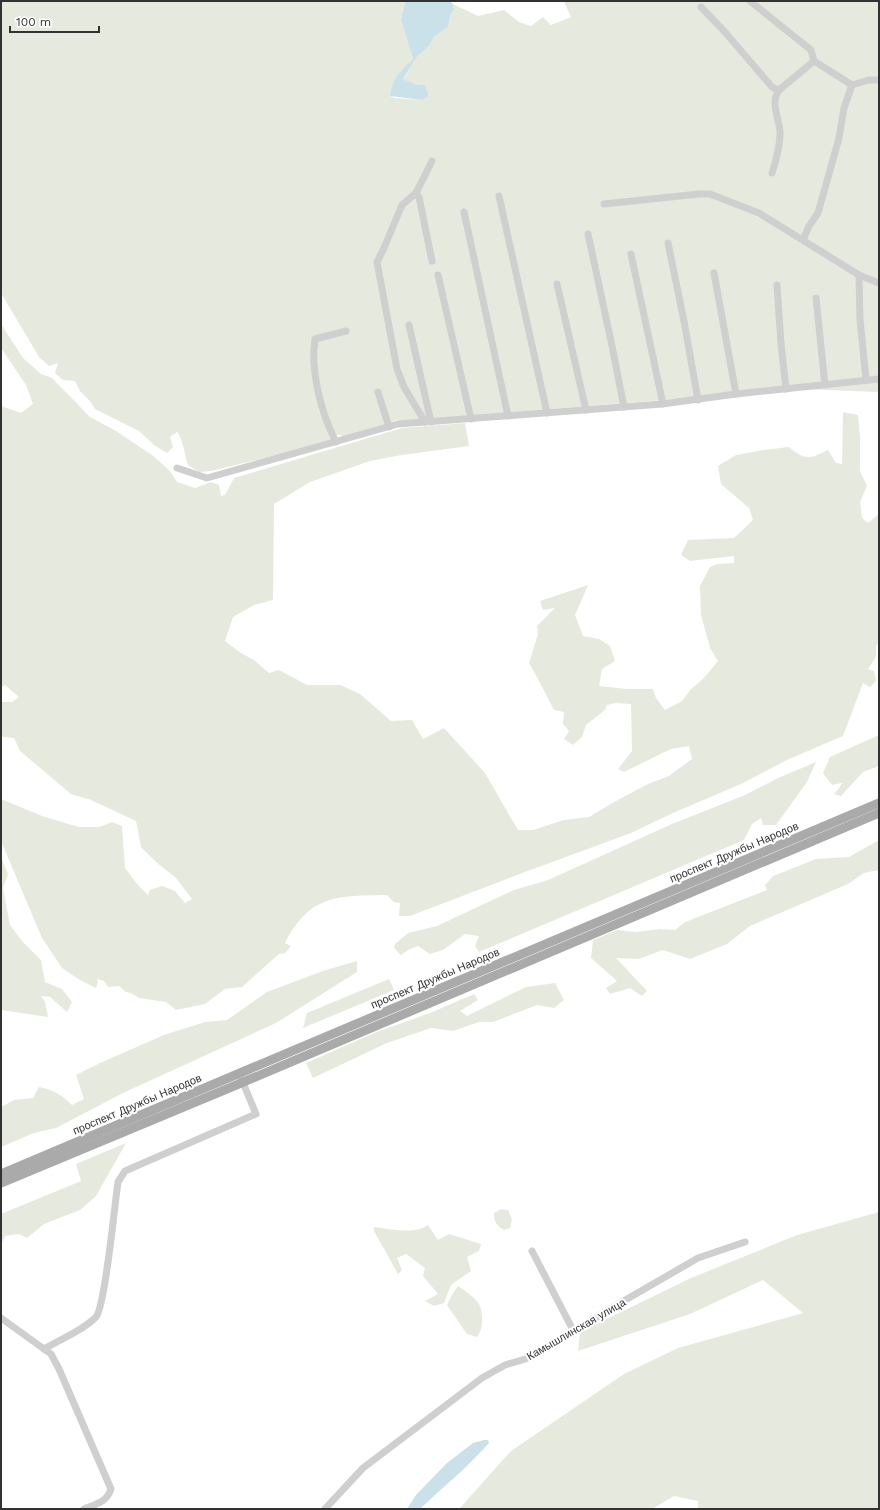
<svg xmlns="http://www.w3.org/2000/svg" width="880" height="1510" font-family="'Work Sans',sans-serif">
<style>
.green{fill:#e6eade}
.water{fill:#cbe1ea}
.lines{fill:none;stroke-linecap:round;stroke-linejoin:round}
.minor{stroke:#cfcfcf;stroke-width:7}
.major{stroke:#aaa;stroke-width:9}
.labels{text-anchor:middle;stroke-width:4;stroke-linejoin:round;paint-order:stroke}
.street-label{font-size:11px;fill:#323232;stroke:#fff}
</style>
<rect width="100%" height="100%" fill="#fff"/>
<g class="green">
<path d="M1,1H405L401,20L413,59C400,71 392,77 390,96L395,98L422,100L417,85L403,80L417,57L430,45L434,37L448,27L450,16L454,10L453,4L478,16L504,10L519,22L531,26L543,17L551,25L571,17L564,1H879V392L800,389L403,421L396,420L385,425L343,437L341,435H335L332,440L321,442L302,449L211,471L199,472L188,465C184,454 184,441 177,432L170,437L173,447L167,453L154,445L139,431L95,409L90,401L80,391L75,381L63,380L55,373L58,363L49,366L39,357L1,293Z"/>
<path d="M1,324L23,358L41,374L52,378L90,417L116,431L152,455L170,471L177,482L195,488L211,482L219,485L221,496L225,495L234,478L402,428L465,423L469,446L402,455L370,461L310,482L274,504L273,600L254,605L233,617L225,641L241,653L254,660L269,673L279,670L307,685H340L360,694L391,721L412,720L423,739L444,728L485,773L518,830H533L564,820L589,817L616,801L648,784L669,776L692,759L689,746L671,749L624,772L618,769L632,751L631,704L615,703L607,705L605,710L586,725L582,737L573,745L564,739L569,731L563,724L564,712L554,710L538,679L529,663L538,634L537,626L555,608L543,610L540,601L588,585L575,615L583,636L599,639L610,646L615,661L602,669L599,686L627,689H653L656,698L665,710L682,701L691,689L703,679L718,661L710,648L701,615L700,586L710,567L717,564L734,563V556L690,561L681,555L688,540L734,538L753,520L749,508L721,484L718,466L736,455L763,450L789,447C806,461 809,459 828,450L836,463L842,464L843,412L858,415L860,438V471L867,486L860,502L862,518L868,523L879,514V642L876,646V657L868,669L874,671L876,681L870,687L863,683L843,736L787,760L741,784L673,813L631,833L517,875L410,916H399L400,903L394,902L387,895C338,896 310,894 285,943L291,946L285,953L279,954L242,987L225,989L205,1004L176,1010L166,1002L139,998L131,993L126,992L119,986L108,987L104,981L97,979L98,983L96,988L80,980L62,968L42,938L1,841V799L42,816L79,827H99L112,822L122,826L125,868L138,885L148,895L150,890L162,886L175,891L185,903L192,899L176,878L156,862L141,847L136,821L91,800L71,794L20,751L14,738L3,737L1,735V702H12L19,697L5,685L1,687V406L21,413L33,404L26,385L1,348Z"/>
<path d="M879,735V766L863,772L841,796L834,794L840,787L842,783L832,785L823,773L830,757Z"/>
<path d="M816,762L807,782L776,825H763L761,818L752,824L744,840L479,952L475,946L479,936L465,934L443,950L430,954L418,946L408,950L401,955L394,948L395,944L408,933L437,926L514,890L548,880L672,824L745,795L778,778Z"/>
<path d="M879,840V870L864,873L848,884L750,926L727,944L690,959L663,950L639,959L616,958L647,991L642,996L630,988L610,994L606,988L617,981L591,958L593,940L617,930L636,932L660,929L675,930L685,922L767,890L765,885L773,876L816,859L849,857Z"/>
<path d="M1,857L8,874L3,888L10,925L22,941L41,960L45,982L62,989L72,1002L67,1012L50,997L41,996L45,1002L48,1017L1,1010Z"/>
<path d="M357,961V972L276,1023L123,1093L56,1128L34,1133L1,1147V1107L14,1100L33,1098L39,1087C54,1090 62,1095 72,1105L84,1099L76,1075L100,1063L164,1035L205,1022L227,1020L267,992L323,971Z"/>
<path d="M389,979L394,990L303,1028L307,1013Z"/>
<path d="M555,983L564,1000L554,1008L537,1005L493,1022H479L453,1031L431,1028L387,1043L313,1078L306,1063L374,1033L430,1013L474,994L478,1000L460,1011L467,1016L526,987Z"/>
<path d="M126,1143L96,1196L80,1210L44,1224L27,1238L19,1234L5,1236L1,1245V1214L81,1181L76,1164Z"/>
<path d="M501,1209L508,1210L512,1219L510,1228L504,1230C497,1226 494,1222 494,1213Z"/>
<path d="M879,1212V1509H698V1501L674,1496L652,1509H459L511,1451L624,1374L678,1348L803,1313L763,1280L690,1314L578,1351L580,1332L691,1278L797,1235Z"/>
<path d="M428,1225L438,1240L449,1234L481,1244L479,1251L467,1257L471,1271L451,1285L444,1303L434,1306L425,1301L438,1294L423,1276L425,1268L406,1254L397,1258L402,1270L398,1274L374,1231V1227C391,1229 412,1235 428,1225Z"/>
<path d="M458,1286C472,1296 483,1301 482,1320C482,1327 481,1331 477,1337L467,1334L447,1305L453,1293Z"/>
</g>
<g class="water">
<path d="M405,1H450L453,4L454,10L450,16L448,27L434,37L430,45L417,57L403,79L417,85H424L428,92V97L422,100L390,96C392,78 400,71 413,59L401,20Z"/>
<path d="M484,1440H488L489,1443C468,1467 443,1487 420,1509H407L416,1495L447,1463L473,1443Z"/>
</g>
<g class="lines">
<g class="minor">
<path d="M750,1L811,50L814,61L852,85L869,80H879"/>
<path d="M701,7L724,31L772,87L779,90"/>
<path d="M772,173C776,161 779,149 780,136C781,120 769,105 779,90L814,61"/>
<path d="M416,193L419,197L432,261"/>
<path d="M499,196L547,413"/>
<path d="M604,204L699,194H710L759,213L859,275L879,283"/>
<path d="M464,212L508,416"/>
<path d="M588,234L611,341L624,407"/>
<path d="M803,240L809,226L818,213L839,138L844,108L852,85"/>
<path d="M668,243L684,321L698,400"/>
<path d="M631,254L663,404"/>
<path d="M714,273L736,394"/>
<path d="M438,275L471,419"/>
<path d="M859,275L860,319L866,380"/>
<path d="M557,284L586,410"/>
<path d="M777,285L781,344L786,389"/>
<path d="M816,298L825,385"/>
<path d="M409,325L431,422"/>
<path d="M378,392L389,427"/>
<path d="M425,422L404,387L397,369L377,262L384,248L402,205L416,193L432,161"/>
<path d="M336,442C321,413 310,370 315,339L346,331"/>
<path d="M177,468L207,478L398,424L662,404L736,394L879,379"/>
<path d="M532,1251L574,1332"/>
<path d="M1,1318L51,1354L59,1369L111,1489C107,1502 96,1504 84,1509"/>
<path d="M44,1349C61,1339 82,1331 96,1317C105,1307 115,1202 118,1182L125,1171L256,1114L241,1078"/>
<path d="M325,1509L363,1468L482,1378L505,1365L532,1357L615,1306L698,1258L745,1242"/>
</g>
<g class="major">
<path d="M1,1174L879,803"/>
<path d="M1,1183L234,1086L879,813"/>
</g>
</g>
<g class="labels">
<g class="street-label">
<text transform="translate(734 852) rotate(-23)" y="4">проспект Дружбы Народов</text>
<text transform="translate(435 978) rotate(-23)" y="4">проспект Дружбы Народов</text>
<text transform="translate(137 1104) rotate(-23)" y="4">проспект Дружбы Народов</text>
<text transform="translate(576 1329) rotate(-30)" y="4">Камышлинская улица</text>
</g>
</g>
<rect width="880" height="1510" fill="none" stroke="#323232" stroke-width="4"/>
<path d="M10 26v6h89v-6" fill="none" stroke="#323232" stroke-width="2"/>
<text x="16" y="26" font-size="12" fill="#323232" stroke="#ffffff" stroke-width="3" paint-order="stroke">100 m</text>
</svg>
